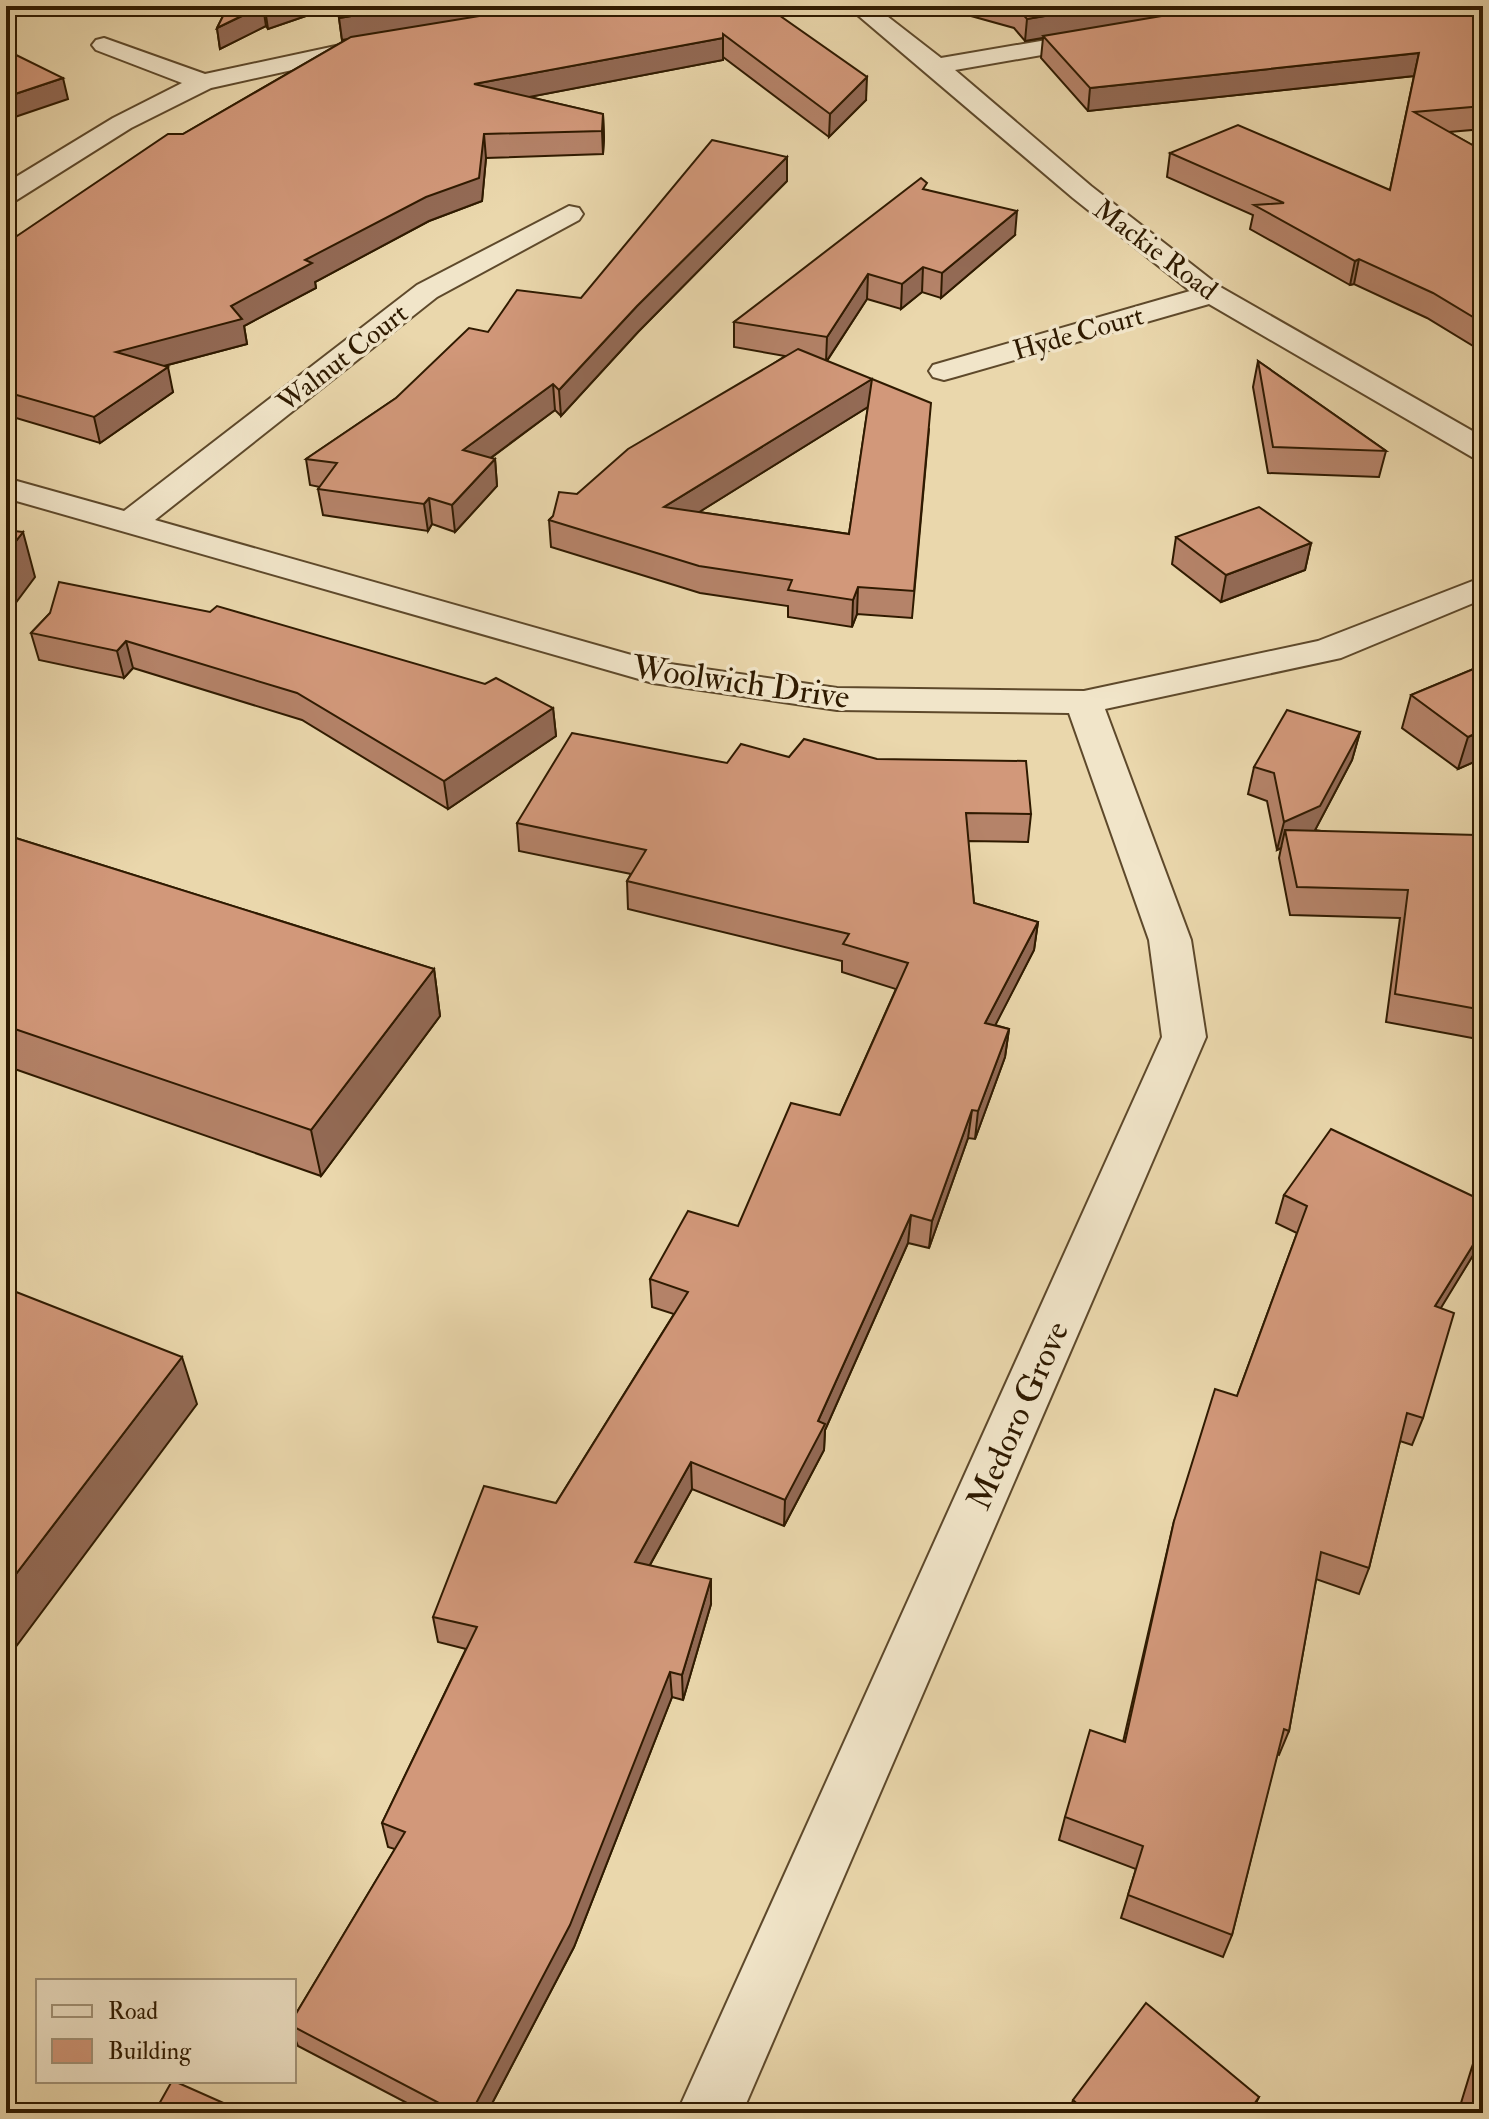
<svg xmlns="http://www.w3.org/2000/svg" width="1489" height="2119" font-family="'IM FELL Double Pica',serif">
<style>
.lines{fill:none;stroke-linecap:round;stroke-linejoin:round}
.minor-casing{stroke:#5e492b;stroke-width:4}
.minor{fill:#f1e5c9;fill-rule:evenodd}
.wall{fill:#b58369;stroke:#2f1a00;stroke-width:2;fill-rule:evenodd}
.shaded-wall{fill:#936a55;stroke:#2f1a00;stroke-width:2}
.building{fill:#d2987a;stroke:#2f1a00;stroke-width:2}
.labels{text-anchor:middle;stroke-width:7;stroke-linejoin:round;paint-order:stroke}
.far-street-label{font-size:28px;fill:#2f1a00;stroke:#f1e5c9}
.street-label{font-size:34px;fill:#2f1a00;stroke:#f1e5c9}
</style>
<rect width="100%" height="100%" fill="#ead7ac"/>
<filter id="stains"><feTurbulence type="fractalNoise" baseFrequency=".0025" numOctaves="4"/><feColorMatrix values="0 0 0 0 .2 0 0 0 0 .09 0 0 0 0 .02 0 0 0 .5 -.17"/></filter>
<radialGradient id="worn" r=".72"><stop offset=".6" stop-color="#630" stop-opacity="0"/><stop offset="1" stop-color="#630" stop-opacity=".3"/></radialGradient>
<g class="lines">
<defs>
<g id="minor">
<path d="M847,6H874L941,58L1099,31L1107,33L1111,38L1107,43L1099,45L955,70L1091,186L1222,288L1483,437V460L1472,457L1209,304L955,377L944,380L933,377L929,371L933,365L1190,291L1073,198Z"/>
<path d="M104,38L205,74L373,38L381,40L385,45L381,50L373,52L211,88L131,128L15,201L6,203V183L113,118L182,83L96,50L92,45L96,40Z"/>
<path d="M569,206L579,208L583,214L579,220L437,297L155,520L656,662L837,688L1084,691L1318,641L1483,577V599L1341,658L1105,709L1191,940L1206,1037L742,2113H677L1162,1037L1149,940L1069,713L837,710L653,683L6,498V478L124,511L417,285Z"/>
</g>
</defs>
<use href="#minor" class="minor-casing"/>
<use href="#minor" class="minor"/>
</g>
<g class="wall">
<path d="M6,6H175L6,14Z"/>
<path d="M228,6H335L268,29L266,26L220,49L217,28Z"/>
<path d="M766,6L866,100L829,137L723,57V60L529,97L603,114L604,138L603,154L486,158L482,201L429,221L315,282L316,288L244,326L247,344L164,366L173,392L100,443L6,415V239L11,240L183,134L347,39L342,40L339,18Z"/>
<path d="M935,6H1483V129L1449,132L1483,151V352L1427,318L1354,284L1350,285L1250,229L1253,215L1167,177L1170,153L1390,190L1414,76L1088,111L1041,58L1043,38L1025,41L1014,28Z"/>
<path d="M787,181L638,332L561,416L555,410L491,458L495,459L497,486L455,532L432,524L428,531L323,515L318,489L320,487L310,485L306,459L396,398L488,332L581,298Z"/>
<path d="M927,190L1015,235L941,298L922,292L901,309L867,299L827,361L929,429L912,618L857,614L852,627L788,617V606L700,593L551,547L549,520L577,494L785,356L734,347V322ZM868,407L849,534L699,512Z"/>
<path d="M1258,361L1386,451L1379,477L1268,473L1253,387Z"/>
<path d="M1176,537L1311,543L1305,570L1221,602L1172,564Z"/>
<path d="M50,613L553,708L556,736L448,809L302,720L133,668L124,678L39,660L31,633Z"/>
<path d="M1483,665V758L1458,769L1402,728L1411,695Z"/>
<path d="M1360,732L1352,760L1315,830L1483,857V1040L1386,1022L1400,918L1290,915L1279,858L1281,848L1277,850L1267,801L1248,794L1254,767Z"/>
<path d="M789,757L1031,814L1028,842L968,841L974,903L1038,922L1034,950L995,1025L1009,1029L1005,1057L975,1139L968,1138L929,1248L908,1243L825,1430L824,1450L784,1526L692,1489L650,1565L711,1604L683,1700L672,1697L574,1947L487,2113H426L298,2046L294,2036V2017L395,1849L388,1847L382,1823L466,1649L438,1642L433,1617L556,1503L674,1314L652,1307L650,1279L738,1226L840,1115L896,989L842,972V961L628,909L627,881L631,874L519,851L517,823L727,763Z"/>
<path d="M6,835L434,969L440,1016L321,1176L6,1066Z"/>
<path d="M1284,1195L1483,1239L1440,1308L1423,1418L1412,1445L1400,1441L1369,1568L1359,1594L1316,1579L1289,1731L1279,1755L1277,1754L1232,1935L1223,1957L1121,1918L1136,1869L1059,1840L1065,1817L1123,1742L1174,1521L1237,1396L1297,1233L1276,1223Z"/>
<path d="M1483,2031V2113H1481L1461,2103Z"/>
<path d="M1259,2097L1251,2113H1069L1073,2100Z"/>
</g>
<g class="shaded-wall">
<path d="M263,6L266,26L220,49L217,28Z"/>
<path d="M273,6H335L268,29L265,9Z"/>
<path d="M413,6H553L342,40L339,18Z"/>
<path d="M1105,6H1228L1025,41L1027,19Z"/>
<path d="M723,38V60L476,107L474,84Z"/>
<path d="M1419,53L1414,76L1088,111L1090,88Z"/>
<path d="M867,77L866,100L829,137L830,114Z"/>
<path d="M63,78L68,99L6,120V97Z"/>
<path d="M603,114L604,138L603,154L602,131Z"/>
<path d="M484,134L486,158L482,201L429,221L315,282L316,288L244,326L247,344L122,377L116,352L231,306L305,260Z"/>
<path d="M787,157V181L638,332L561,416L559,390L637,306Z"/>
<path d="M1017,211L1015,235L941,298L942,273Z"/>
<path d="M1359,259L1354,284L1350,285L1355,261Z"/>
<path d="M923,267L922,292L901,309L902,284Z"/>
<path d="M868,274L867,299L826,362L827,337Z"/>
<path d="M168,367L173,392L100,443L94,417Z"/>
<path d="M872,379L871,405L664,534V507Z"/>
<path d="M553,384L555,410L466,476L463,450Z"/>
<path d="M495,459L497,486L455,532L452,505Z"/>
<path d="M429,498L432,524L428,531L424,504Z"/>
<path d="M23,532L35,577L6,616V554Z"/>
<path d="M1311,543L1305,570L1221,602L1226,575Z"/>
<path d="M858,587L857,614L852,627L853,600Z"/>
<path d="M126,641L133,668L124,678L117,651Z"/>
<path d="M553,708L556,736L448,809L444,781Z"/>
<path d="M1483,730V758L1458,769L1468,737Z"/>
<path d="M1360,732L1352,760L1313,834L1285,830L1281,848L1277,850L1284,822Z"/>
<path d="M1038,922L1034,950L982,1051L985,1023Z"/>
<path d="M434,969L440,1016L321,1176L311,1130Z"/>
<path d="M1009,1029L1005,1057L975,1139L978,1111Z"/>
<path d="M972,1110L968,1138L929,1248L932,1221Z"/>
<path d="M911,1215L908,1243L825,1430L824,1450L784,1526L785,1500L818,1421Z"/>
<path d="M1483,1229V1239L1425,1334L1435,1306Z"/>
<path d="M182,1357L197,1404L6,1660V1587Z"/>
<path d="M691,1462L692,1489L637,1588L635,1562Z"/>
<path d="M711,1579V1604L683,1700L682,1675Z"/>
<path d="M670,1672L672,1697L574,1947L487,2113H471Z"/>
</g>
<g class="building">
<path d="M228,6H262L217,28Z"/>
<path d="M356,6H413L339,18Z"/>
<path d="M540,6H766L867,77L830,114L723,34V38L474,84L603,114L602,131L484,134L479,178L426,197L305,260L312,263L231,306L242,319L116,352L168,367L94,417L6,392V239L11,240L168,134H183L351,37Z"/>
<path d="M1013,6H1105L1027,19L1016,7Z"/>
<path d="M1221,6H1364L1381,11L1377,6H1483V106L1414,112L1483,151V323L1433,293L1359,259L1355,261L1254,205L1284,203L1170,153L1238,125L1390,190L1419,53L1090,88L1043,36Z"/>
<path d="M6,50L63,78L6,97Z"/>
<path d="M712,140L787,157L637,306L559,390L553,384L463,450L495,459L452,505L429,498L424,504L318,489L337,463L306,459L396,398L469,328L488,332L517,290L581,298Z"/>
<path d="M921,178L927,183L923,189L1017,211L942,273L923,267L902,284L868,274L827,337L734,322Z"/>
<path d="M798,349L872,379L664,507L849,534L872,379L931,403L914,591L858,587L853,600L788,590L792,580L699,566L549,520L553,516L559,492L577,494L628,449Z"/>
<path d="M1258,361L1386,451L1273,447Z"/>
<path d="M1259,507L1311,543L1226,575L1176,537Z"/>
<path d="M6,530L23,532L6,554Z"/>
<path d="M59,582L210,612L217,606L485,684L496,678L553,708L444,781L297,693L126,641L117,651L31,633L50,613Z"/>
<path d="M1483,665V730L1468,737L1411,695Z"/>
<path d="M1287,710L1360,732L1320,806L1284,822L1274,773L1254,767Z"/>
<path d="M572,733L727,763L741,744L789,757L804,739L877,759L1026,761L1031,814L966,813L974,903L1038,922L985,1023L1009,1029L978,1111L972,1110L932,1221L911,1215L818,1421L825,1424L785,1500L691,1462L635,1562L711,1579L682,1675L670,1672L570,1925L471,2113H458L294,2027V2017L405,1832L382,1823L477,1627L433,1617L484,1486L556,1503L688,1292L650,1279L688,1211L738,1226L791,1103L840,1115L908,963L843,944L849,934L627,881L646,850L517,823Z"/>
<path d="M1285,830L1477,835L1483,857V1010L1395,994L1408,890L1297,887Z"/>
<path d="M6,835L434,969L311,1130L6,1026Z"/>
<path d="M1331,1129L1483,1201V1229L1435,1306L1454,1313L1423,1418L1407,1413L1369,1568L1321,1552L1289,1731L1284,1729L1232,1935L1128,1895L1143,1846L1065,1817L1090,1730L1125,1742L1174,1521L1215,1389L1237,1396L1307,1206L1284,1195Z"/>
<path d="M6,1288L182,1357L6,1587Z"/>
<path d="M1146,2003L1259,2097L1248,2113H1087L1073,2100Z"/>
<path d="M1483,2057V2086L1475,2082Z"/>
<path d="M172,2081H174L246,2113H154Z"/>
</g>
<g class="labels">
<g class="far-street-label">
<text transform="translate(1156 249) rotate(37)" y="10">Mackie Road</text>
<text transform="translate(1078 332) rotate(-16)" y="10">Hyde Court</text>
<text transform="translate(342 357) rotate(-38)" y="10">Walnut Court</text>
</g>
<g class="street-label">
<text transform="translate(741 681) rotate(8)" y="12">Woolwich Drive</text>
<text transform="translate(1017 1415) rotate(-66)" y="12">Medoro Grove</text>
</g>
</g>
<rect width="1489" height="2119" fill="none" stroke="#ead7ac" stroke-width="32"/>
<rect x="8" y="8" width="1473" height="2103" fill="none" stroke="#2f1a00" stroke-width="4"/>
<rect x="16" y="16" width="1457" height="2087" fill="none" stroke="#2f1a00" stroke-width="2"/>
<rect x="36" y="1979" width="260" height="104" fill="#f1e5c9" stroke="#a39479" stroke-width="2"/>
<rect x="52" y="2005" width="40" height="12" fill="#f1e5c9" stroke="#a39479" stroke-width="2"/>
<text x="108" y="2019" font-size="24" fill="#2f1a00">Road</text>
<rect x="52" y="2039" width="40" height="24" fill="#d2987a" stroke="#a39479" stroke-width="2"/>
<text x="108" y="2059" font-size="24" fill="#2f1a00">Building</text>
<rect width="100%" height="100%" filter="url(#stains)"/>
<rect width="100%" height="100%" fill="url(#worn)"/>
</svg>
